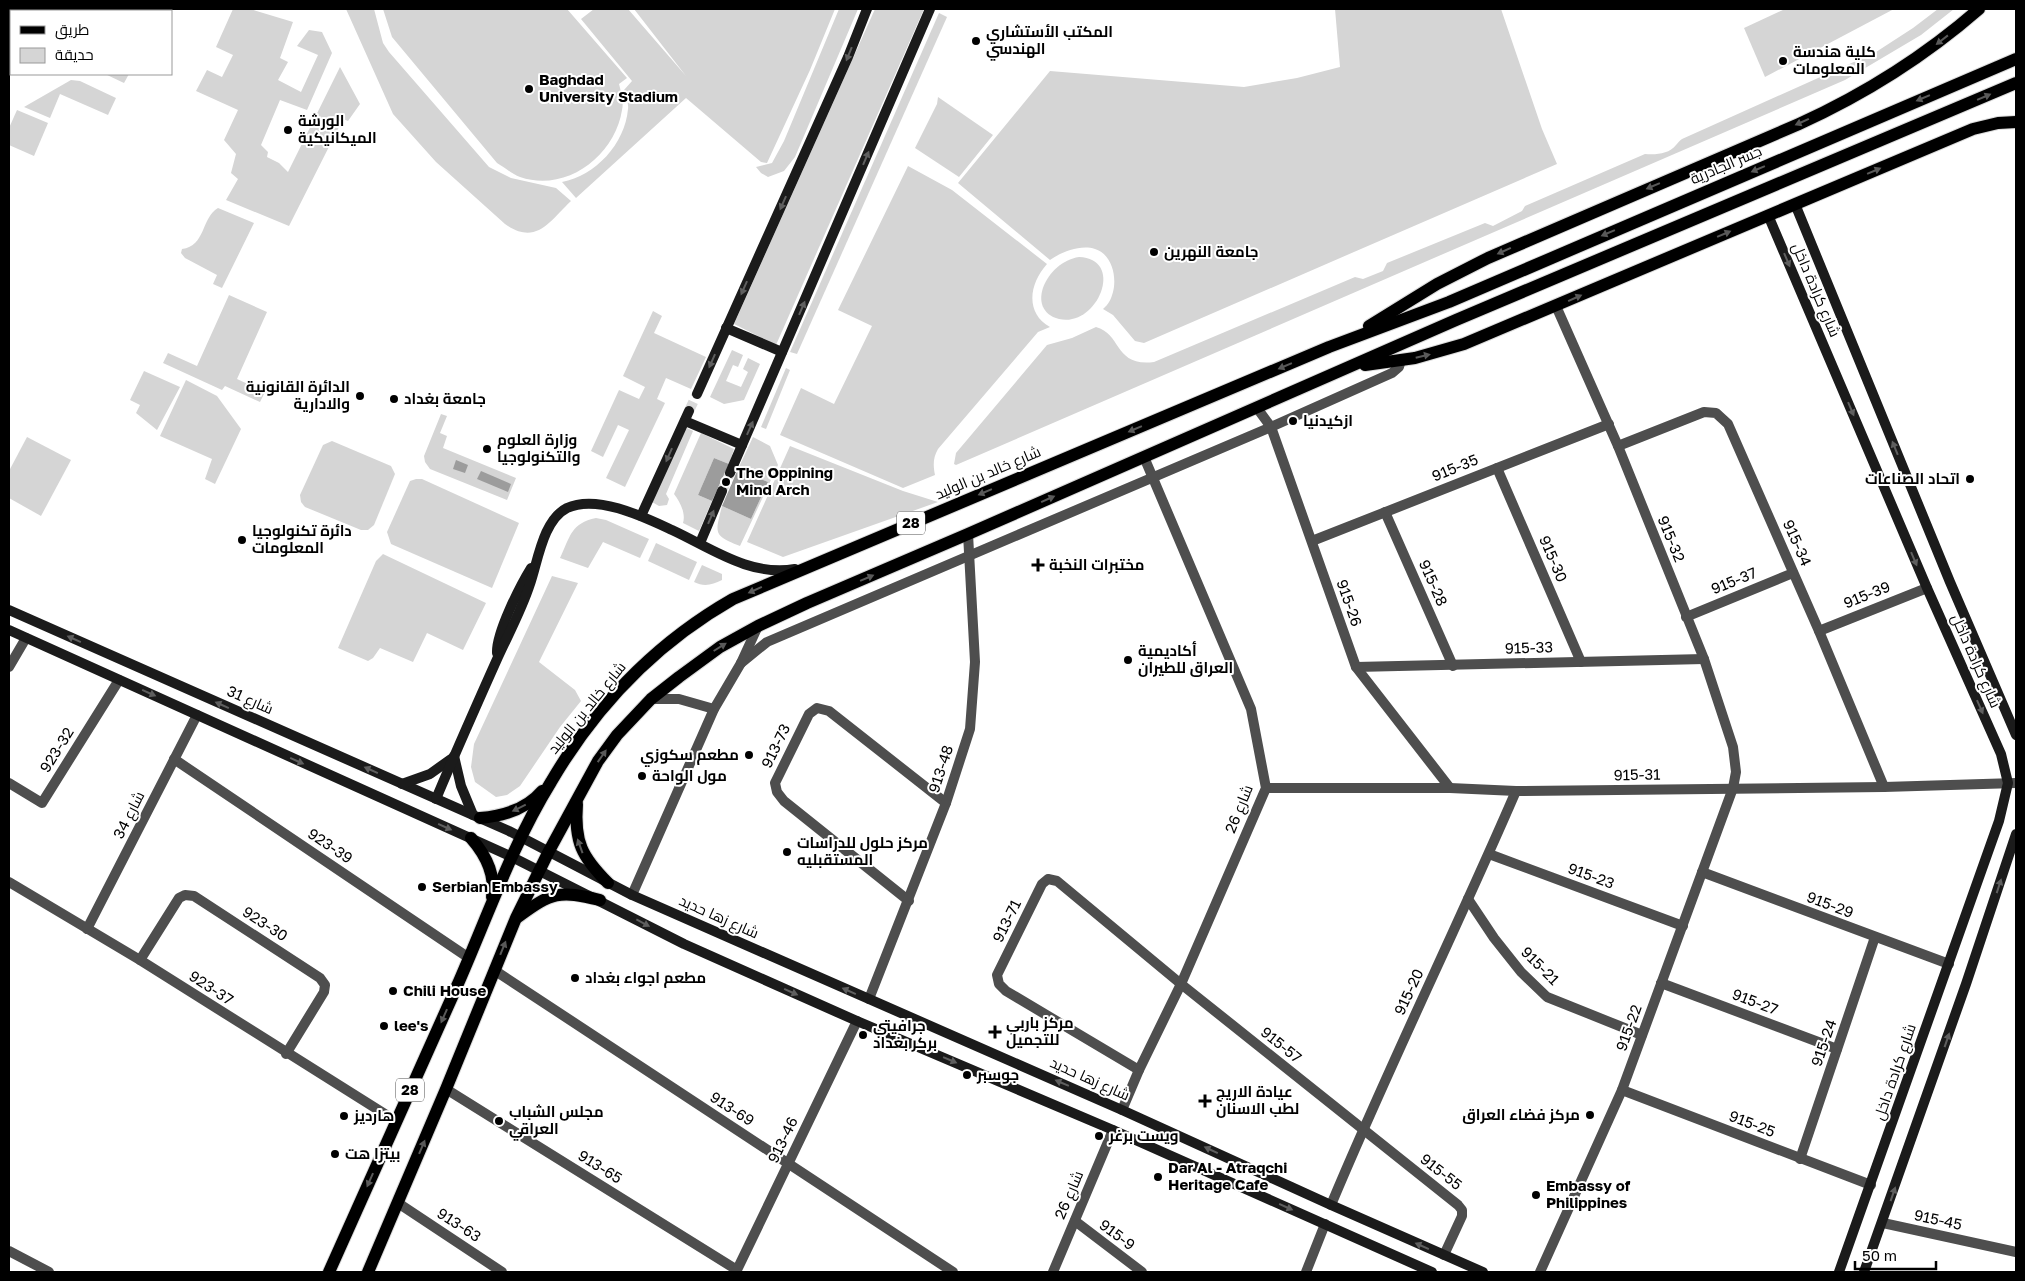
<svg xmlns="http://www.w3.org/2000/svg" width="2025" height="1281" font-family="'Golos Text',Cairo,sans-serif">
<style>
.green{fill:#d5d5d5}
.water{fill:#9c9c9c}
.lines{fill:none;stroke-linecap:round;stroke-linejoin:round}
.secondary-tunnel{stroke:#d9d9d9;stroke-width:10;stroke-dasharray:10 5;stroke-linecap:butt}
.primary-casing{stroke:#dbdbdb;stroke-width:14}
.street{stroke:#4e4e4e;stroke-width:10}
.secondary{stroke:#1b1b1b;stroke-width:10}
.primary{stroke:#000;stroke-width:12}
.oneway{fill:#595959}
.oneway2{fill:#5f5f5f}
.poi-dot{fill:#000;stroke:#fff;stroke-width:2}
.labels{text-anchor:middle;stroke-width:4;stroke-linejoin:round;paint-order:stroke}
.shield{fill:#fff;stroke:#4c4c4c;stroke-width:1}
.shield-label{font-size:14px;font-weight:bold;fill:#000}
.poi-label{font-size:15px;font-weight:bold;fill:#000;stroke:#fff;text-anchor:start}
.street-label{font-size:15px;fill:#000;stroke:#fff}
</style>
<rect width="100%" height="100%" fill="#fff"/>
<g class="green">
<path d="M233,9H250L293,22L280,58L288,62L278,80L301,92L318,55L297,46L309,30L322,32L332,53L307,110L280,100L261,145L268,152L267,157L279,163L288,172L340,67L360,104L348,121L343,119L289,226L226,200L238,179L231,173L236,154L224,140L238,110L196,91L207,70L222,77L233,55L216,47Z"/>
<path d="M346,9H374L383,43L389,52L489,167L511,178L556,188L571,201C549,222 536,246 505,224L436,162L393,114Z"/>
<path d="M383,9H567L627,78L619,84C621,92 624,102 622,110C615,156 566,193 520,177C512,174 504,167 497,163L392,37Z"/>
<path d="M594,9H628L686,76L634,9H835L810,70L767,163L761,162L686,98L576,198L562,182C595,176 625,144 628,109C629,103 625,96 624,90L632,81L581,19Z"/>
<path d="M839,9H858L795,157L784,171L768,177L761,173L756,167L772,163L784,141Z"/>
<path d="M875,9H924L776,345L734,324Z"/>
<path d="M1335,9H1501L1542,129L1557,164L1144,343L1135,341L1113,315L1103,309C1109,304 1111,299 1113,292C1117,277 1112,254 1095,249C1081,244 1061,252 1050,260L958,183L1050,71L1244,87L1297,78L1340,67Z"/>
<path d="M1785,9H1894L1765,77L1744,28Z"/>
<path d="M1938,9H1954L1921,35L1845,80L956,465L954,464L956,453L1047,345L1072,338L1096,327C1122,334 1114,367 1154,362L1355,277L1363,279L1383,271L1387,263L1485,223L1493,226L1522,211L1525,206L1645,154C1656,155 1669,154 1676,145C1678,143 1679,141 1682,139L1876,52L1913,28Z"/>
<path d="M939,13L947,17L797,354L790,352Z"/>
<path d="M105,74H129L124,83Z"/>
<path d="M71,80L80,81L116,98L108,115L60,94L50,118L24,107Z"/>
<path d="M938,97L993,135L959,177L915,148L937,104Z"/>
<path d="M17,110L48,123L34,156L9,145V128Z"/>
<path d="M908,166L952,190L1047,264C1029,284 1025,313 1050,327L1038,332L938,449C933,458 933,465 935,475L903,488L780,435L801,388L834,404L872,326L838,310Z"/>
<path d="M218,208L254,223L222,288L213,284L217,275L185,258L181,253L182,249C206,246 201,218 218,208Z"/>
<path d="M1079,257C1126,259 1097,328 1059,319C1024,310 1046,262 1079,257Z"/>
<path d="M229,295L267,312L237,379L265,392L260,402L225,386L222,390L163,363L168,353L197,366Z"/>
<path d="M653,311L662,316L654,333L706,357L691,389L666,378L657,399L665,403L625,487L606,478L629,430L618,425L603,457L591,451L619,390L639,399L645,387L623,376Z"/>
<path d="M732,350L743,355L738,367L733,365L726,381L741,387L748,372L743,369L748,358L760,364L744,400L724,404L710,397Z"/>
<path d="M786,368L790,370L766,429L761,427Z"/>
<path d="M144,371L180,387L157,430L136,413L140,405L130,400Z"/>
<path d="M186,380L217,396L241,429L215,484L205,479L212,459L160,436Z"/>
<path d="M441,414L447,416L440,433L447,436L443,448L516,478L507,500L430,469L425,462L424,456Z"/>
<path d="M687,428L693,431L666,494L669,499L667,505L659,506L652,502L684,431Z"/>
<path d="M701,433L734,449L729,464L714,458L698,495L712,501L699,531L683,523C686,513 680,502 674,494Z"/>
<path d="M27,437L71,460L41,516L9,498V471Z"/>
<path d="M753,437L770,446L778,465L740,546C713,535 715,534 722,506L751,519L768,482L738,469Z"/>
<path d="M332,441L391,466L395,474L374,525L368,530H361L305,507L301,502L300,495L323,445Z"/>
<path d="M790,446L903,491L938,502L783,557L747,542Z"/>
<path d="M416,479H422L519,523L492,588L391,544L387,532L410,481Z"/>
<path d="M596,518L606,520L649,539L640,558L603,542L588,568L560,558C570,537 571,523 596,518Z"/>
<path d="M656,543L697,562L689,580L648,561Z"/>
<path d="M383,554L486,603L463,650L427,633L413,662L380,648L373,658L368,661L338,648L376,561Z"/>
<path d="M702,565L722,574V580C712,585 704,587 694,582Z"/>
<path d="M552,576L578,583L539,662L575,690L581,701L560,727L520,786L507,795L496,797L475,782L471,767L474,744Z"/>
</g>
<g class="water">
<path d="M714,458L729,464L712,501L698,495Z"/>
<path d="M456,460L468,465L465,473L453,469Z"/>
<path d="M738,469L768,482L751,519L722,506Z"/>
<path d="M481,471L511,484L508,492L477,479Z"/>
</g>
<g class="lines">
<g class="secondary-tunnel">
<path d="M689,411L697,394"/>
<path d="M722,491L730,473"/>
</g>
<defs>
<g id="primary">
<path d="M1369,326L1437,284L1488,258L1799,124C1865,94 1925,56 1979,9"/>
<path d="M1365,365L1415,358L1464,344L1973,129L1998,123L2016,122"/>
<path d="M577,804C574,842 582,857 608,883"/>
<path d="M480,818C503,816 526,810 542,791"/>
<path d="M471,838C485,854 496,874 492,897"/>
<path d="M518,917C552,892 559,890 600,900"/>
<path d="M329,1272C372,1177 414,1081 457,986C487,918 512,845 551,782C596,705 656,643 733,599L1329,347L1449,302L2016,59"/>
<path d="M368,1272L446,1089L516,918L549,851L598,761L617,735L651,699L679,677L720,647L758,626L807,603L968,534L1456,320L2016,83"/>
</g>
</defs>
<use href="#primary" class="primary-casing"/>
<g class="street">
<path d="M1257,408L1271,427L1356,667L1450,788"/>
<path d="M1618,446L1704,412L1716,413L1728,424L1819,631L1884,787"/>
<path d="M1497,468L1581,662"/>
<path d="M1385,512L1453,666"/>
<path d="M1312,541L1609,424"/>
<path d="M1686,617L1793,573"/>
<path d="M1819,631L1927,588"/>
<path d="M741,663L767,642L1271,427L1392,373L1399,367L1401,360"/>
<path d="M9,667L26,638"/>
<path d="M1356,667L1704,659"/>
<path d="M651,699H679L714,709"/>
<path d="M174,759L469,958"/>
<path d="M9,783L42,803L119,680"/>
<path d="M1266,788H1450L1516,791L1884,787L2016,783"/>
<path d="M1489,854L1683,926"/>
<path d="M1702,872L1949,964"/>
<path d="M9,882L140,960L396,1121"/>
<path d="M632,895L714,709L741,663L758,626"/>
<path d="M1468,899L1494,938L1521,972L1547,997L1642,1035"/>
<path d="M909,901L784,801L777,792L775,783L809,714L817,708L829,711L946,803"/>
<path d="M87,929L197,715"/>
<path d="M140,960L179,898L185,895L194,896L320,978L325,985L324,992L286,1054"/>
<path d="M494,970L953,1272"/>
<path d="M1661,983L1837,1049"/>
<path d="M869,999L946,803L970,729L975,662L968,534"/>
<path d="M1139,1070L1006,991L999,984L997,975L1042,884L1048,879L1057,881L1181,984L1458,1205L1462,1210V1216L1444,1255"/>
<path d="M446,1089L737,1270"/>
<path d="M1622,1090L1871,1185"/>
<path d="M1122,1110L1139,1070L1181,984L1266,788L1251,709L1144,457"/>
<path d="M1800,1159L1875,937"/>
<path d="M398,1203L502,1272"/>
<path d="M1331,1205C1389,1066 1456,930 1516,791"/>
<path d="M1075,1221L1142,1272"/>
<path d="M1883,1223L2016,1252"/>
<path d="M9,1251L49,1272"/>
<path d="M736,1272L857,1021"/>
<path d="M1053,1272L1113,1130"/>
<path d="M1306,1272L1325,1224"/>
<path d="M1540,1272L1622,1090L1733,788L1736,772L1733,747L1704,659L1618,446L1556,306"/>
</g>
<g class="secondary">
<path d="M1795,204L1950,582L2016,735"/>
<path d="M1768,215L1927,588L2001,754L2008,783L1999,821L1839,1272"/>
<path d="M726,328L782,352"/>
<path d="M697,394L848,57L867,9"/>
<path d="M685,421L742,445"/>
<path d="M730,473L930,9"/>
<path d="M641,516L689,411"/>
<path d="M700,543L722,491"/>
<path d="M9,610L509,831L632,895L1122,1110L1331,1205L1483,1272"/>
<path d="M9,630L512,857L684,944L857,1021L1113,1130L1432,1272"/>
<path d="M497,653C496,633 520,586 531,568"/>
<path d="M454,756L461,786L473,815"/>
<path d="M402,784L430,774L451,759"/>
<path d="M436,799C456,751 477,704 498,657C509,633 522,609 530,584C538,561 543,520 567,508C597,494 644,517 672,530C711,548 750,577 795,569"/>
<path d="M1864,1272L1966,984L2016,834"/>
</g>
<use href="#primary" class="primary"/>
</g>
<defs><path id="oneway-solid" d="M-6-.8H1V-3.2L6.5 0L1 3.2V.8H-6Z" transform="scale(1.25)"/></defs>
<g class="oneway">
<use href="#oneway-solid" transform="translate(1942 40) rotate(142)"/>
<use href="#oneway-solid" transform="translate(1984 97) rotate(-23)"/>
<use href="#oneway-solid" transform="translate(1923 98) rotate(157)"/>
<use href="#oneway-solid" transform="translate(1802 122) rotate(156)"/>
<use href="#oneway-solid" transform="translate(1758 169) rotate(157)"/>
<use href="#oneway-solid" transform="translate(1874 171) rotate(-23)"/>
<use href="#oneway-solid" transform="translate(1653 186) rotate(157)"/>
<use href="#oneway-solid" transform="translate(1608 233) rotate(157)"/>
<use href="#oneway-solid" transform="translate(1724 234) rotate(-23)"/>
<use href="#oneway-solid" transform="translate(1504 251) rotate(156)"/>
<use href="#oneway-solid" transform="translate(1575 298) rotate(-24)"/>
<use href="#oneway-solid" transform="translate(1423 356) rotate(-13)"/>
<use href="#oneway-solid" transform="translate(1285 366) rotate(157)"/>
<use href="#oneway-solid" transform="translate(1135 429) rotate(157)"/>
<use href="#oneway-solid" transform="translate(985 492) rotate(157)"/>
<use href="#oneway-solid" transform="translate(1048 499) rotate(-24)"/>
<use href="#oneway-solid" transform="translate(867 578) rotate(-23)"/>
<use href="#oneway-solid" transform="translate(755 590) rotate(156)"/>
<use href="#oneway-solid" transform="translate(720 647) rotate(-32)"/>
<use href="#oneway-solid" transform="translate(602 756) rotate(-55)"/>
<use href="#oneway-solid" transform="translate(519 808) rotate(154)"/>
<use href="#oneway-solid" transform="translate(580 846) rotate(-110)"/>
<use href="#oneway-solid" transform="translate(503 948) rotate(-68)"/>
<use href="#oneway-solid" transform="translate(444 1016) rotate(114)"/>
<use href="#oneway-solid" transform="translate(422 1147) rotate(-67)"/>
<use href="#oneway-solid" transform="translate(370 1180) rotate(114)"/>
</g>
<g class="oneway2">
<use href="#oneway-solid" transform="translate(849 54) rotate(112)"/>
<use href="#oneway-solid" transform="translate(866 158) rotate(-67)"/>
<use href="#oneway-solid" transform="translate(783 203) rotate(114)"/>
<use href="#oneway-solid" transform="translate(1787 260) rotate(67)"/>
<use href="#oneway-solid" transform="translate(744 288) rotate(114)"/>
<use href="#oneway-solid" transform="translate(802 308) rotate(-67)"/>
<use href="#oneway-solid" transform="translate(712 361) rotate(114)"/>
<use href="#oneway-solid" transform="translate(1851 409) rotate(67)"/>
<use href="#oneway-solid" transform="translate(750 428) rotate(-66)"/>
<use href="#oneway-solid" transform="translate(1895 448) rotate(-112)"/>
<use href="#oneway-solid" transform="translate(669 455) rotate(114)"/>
<use href="#oneway-solid" transform="translate(711 517) rotate(-67)"/>
<use href="#oneway-solid" transform="translate(1914 559) rotate(67)"/>
<use href="#oneway-solid" transform="translate(74 639) rotate(-156)"/>
<use href="#oneway-solid" transform="translate(149 693) rotate(24)"/>
<use href="#oneway-solid" transform="translate(222 705) rotate(-156)"/>
<use href="#oneway-solid" transform="translate(1980 707) rotate(66)"/>
<use href="#oneway-solid" transform="translate(297 761) rotate(24)"/>
<use href="#oneway-solid" transform="translate(371 770) rotate(-156)"/>
<use href="#oneway-solid" transform="translate(445 827) rotate(24)"/>
<use href="#oneway-solid" transform="translate(1999 886) rotate(-72)"/>
<use href="#oneway-solid" transform="translate(643 923) rotate(28)"/>
<use href="#oneway-solid" transform="translate(849 991) rotate(-156)"/>
<use href="#oneway-solid" transform="translate(791 992) rotate(24)"/>
<use href="#oneway-solid" transform="translate(1947 1040) rotate(-71)"/>
<use href="#oneway-solid" transform="translate(950 1060) rotate(23)"/>
<use href="#oneway-solid" transform="translate(1062 1083) rotate(-157)"/>
<use href="#oneway-solid" transform="translate(1211 1150) rotate(-155)"/>
<use href="#oneway-solid" transform="translate(1893 1194) rotate(-71)"/>
<use href="#oneway-solid" transform="translate(1286 1207) rotate(24)"/>
<use href="#oneway-solid" transform="translate(1422 1246) rotate(-156)"/>
</g>
<g class="poi-dot">
<circle cx="976" cy="41" r="5"/>
<circle cx="1783" cy="61" r="5"/>
<circle cx="529" cy="89" r="5"/>
<circle cx="288" cy="130" r="5"/>
<circle cx="1154" cy="252" r="5"/>
<circle cx="360" cy="396" r="5"/>
<circle cx="394" cy="399" r="5"/>
<circle cx="1293" cy="421" r="5"/>
<circle cx="487" cy="449" r="5"/>
<circle cx="1970" cy="479" r="5"/>
<circle cx="726" cy="482" r="5"/>
<circle cx="242" cy="540" r="5"/>
<path d="M1035.5 557.5h5v5h5v5h-5v5h-5v-5h-5v-5h5z"/>
<circle cx="1128" cy="660" r="5"/>
<circle cx="749" cy="755" r="5"/>
<circle cx="642" cy="776" r="5"/>
<circle cx="787" cy="852" r="5"/>
<circle cx="422" cy="887" r="5"/>
<circle cx="575" cy="978" r="5"/>
<circle cx="393" cy="991" r="5"/>
<circle cx="384" cy="1026" r="5"/>
<path d="M992.5 1024.5h5v5h5v5h-5v5h-5v-5h-5v-5h5z"/>
<circle cx="863" cy="1035" r="5"/>
<circle cx="967" cy="1075" r="5"/>
<path d="M1202.5 1093.5h5v5h5v5h-5v5h-5v-5h-5v-5h5z"/>
<circle cx="1590" cy="1115" r="5"/>
<circle cx="344" cy="1116" r="5"/>
<circle cx="499" cy="1121" r="5"/>
<circle cx="1099" cy="1136" r="5"/>
<circle cx="335" cy="1154" r="5"/>
<circle cx="1158" cy="1177" r="5"/>
<circle cx="1536" cy="1195" r="5"/>
</g>
<g class="labels">
<g class="shield">
<rect x="897" y="511.5" width="28" height="23" rx="4"/>
<rect x="396" y="1078.5" width="28" height="23" rx="4"/>
</g>
<g class="shield-label">
<text x="911" y="528">28</text>
<text x="410" y="1095">28</text>
</g>
<g class="poi-label">
<text x="986" y="37">المكتب الأستشاري<tspan x="986" dy="17">الهندسي</tspan></text>
<text x="1793" y="57">كلية هندسة<tspan x="1793" dy="17">المعلومات</tspan></text>
<text x="539" y="85">Baghdad<tspan x="539" dy="17">University Stadium</tspan></text>
<text x="298" y="126">الورشة<tspan x="298" dy="17">الميكانيكية</tspan></text>
<text x="1164" y="257">جامعة النهرين</text>
<text x="350" y="392" text-anchor="end">الدائرة القانونية<tspan x="350" dy="17">والادارية</tspan></text>
<text x="404" y="404">جامعة بغداد</text>
<text x="1303" y="426">ازكيدنيا</text>
<text x="497" y="445">وزارة العلوم<tspan x="497" dy="17">والتكنولوجيا</tspan></text>
<text x="736" y="478">The Oppining<tspan x="736" dy="17">Mind Arch</tspan></text>
<text x="1960" y="484" text-anchor="end">اتحاد الصناعات</text>
<text x="252" y="536">دائرة تكنولوجيا<tspan x="252" dy="17">المعلومات</tspan></text>
<text x="1049" y="570">مختبرات النخبة</text>
<text x="1138" y="656">أكاديمية<tspan x="1138" dy="17">العراق للطيران</tspan></text>
<text x="739" y="760" text-anchor="end">مطعم سكوزي</text>
<text x="652" y="781">مول الواحة</text>
<text x="797" y="848">مركز حلول للدراسات<tspan x="797" dy="17">المستقبليه</tspan></text>
<text x="432" y="892">Serbian Embassy</text>
<text x="585" y="983">مطعم اجواء بغداد</text>
<text x="403" y="996">Chili House</text>
<text x="1006" y="1028">مركز باربي<tspan x="1006" dy="17">للتجميل</tspan></text>
<text x="394" y="1031">lee's</text>
<text x="873" y="1031">جرافيتي<tspan x="873" dy="17">بركر بغداد</tspan></text>
<text x="977" y="1080">جوسبر</text>
<text x="1216" y="1097">عيادة الاريج<tspan x="1216" dy="17">لطب الاسنان</tspan></text>
<text x="509" y="1117">مجلس الشباب<tspan x="509" dy="17">العراقي</tspan></text>
<text x="1580" y="1120" text-anchor="end">مركز فضاء العراق</text>
<text x="354" y="1121">هارديز</text>
<text x="1109" y="1141">ويست برغر</text>
<text x="345" y="1159">بيتزا هت</text>
<text x="1168" y="1173">Dar Al - Atraqchi<tspan x="1168" dy="17">Heritage Cafe</tspan></text>
<text x="1546" y="1191">Embassy of<tspan x="1546" dy="17">Philippines</tspan></text>
</g>
<g class="street-label">
<text transform="translate(1726 165) rotate(-23)" y="5">جسر الجادرية</text>
<text transform="translate(1816 290) rotate(67)" y="5">شارع كرادة داخل</text>
<text transform="translate(1455 468) rotate(-22)" y="5">915-35</text>
<text transform="translate(988 473) rotate(-23)" y="5">شارع خالد بن الوليد</text>
<text transform="translate(1671 539) rotate(68)" y="5">915-32</text>
<text transform="translate(1797 543) rotate(66)" y="5">915-34</text>
<text transform="translate(1553 559) rotate(67)" y="5">915-30</text>
<text transform="translate(1734 581) rotate(-22)" y="5">915-37</text>
<text transform="translate(1433 583) rotate(66)" y="5">915-28</text>
<text transform="translate(1867 595) rotate(-22)" y="5">915-39</text>
<text transform="translate(1349 603) rotate(71)" y="5">915-26</text>
<text transform="translate(1529 648) rotate(-2)" y="5">915-33</text>
<text transform="translate(1976 661) rotate(66)" y="5">شارع كرادة داخل</text>
<text transform="translate(250 700) rotate(24)" y="5">شارع 31</text>
<text transform="translate(587 708) rotate(-51)" y="5">شارع خالد بن الوليد</text>
<text transform="translate(776 746) rotate(-64)" y="5">913-73</text>
<text transform="translate(57 750) rotate(-58)" y="5">923-32</text>
<text transform="translate(941 769) rotate(-72)" y="5">913-48</text>
<text transform="translate(1637 775) rotate(-1)" y="5">915-31</text>
<text transform="translate(1239 809) rotate(-68)" y="5">شارع 26</text>
<text transform="translate(129 815) rotate(-63)" y="5">شارع 34</text>
<text transform="translate(330 846) rotate(34)" y="5">923-39</text>
<text transform="translate(1591 876) rotate(20)" y="5">915-23</text>
<text transform="translate(1830 905) rotate(21)" y="5">915-29</text>
<text transform="translate(719 917) rotate(24)" y="5">شارع زها حديد</text>
<text transform="translate(1007 921) rotate(-64)" y="5">913-71</text>
<text transform="translate(265 924) rotate(33)" y="5">923-30</text>
<text transform="translate(1540 966) rotate(45)" y="5">915-21</text>
<text transform="translate(211 988) rotate(33)" y="5">923-37</text>
<text transform="translate(1409 992) rotate(-65)" y="5">915-20</text>
<text transform="translate(1755 1002) rotate(21)" y="5">915-27</text>
<text transform="translate(1629 1028) rotate(-70)" y="5">915-22</text>
<text transform="translate(1824 1043) rotate(-71)" y="5">915-24</text>
<text transform="translate(1281 1045) rotate(39)" y="5">915-57</text>
<text transform="translate(1895 1072) rotate(-71)" y="5">شارع كرادة داخل</text>
<text transform="translate(1090 1079) rotate(24)" y="5">شارع زها حديد</text>
<text transform="translate(732 1109) rotate(33)" y="5">913-69</text>
<text transform="translate(1752 1124) rotate(21)" y="5">915-25</text>
<text transform="translate(783 1140) rotate(-64)" y="5">913-46</text>
<text transform="translate(600 1167) rotate(32)" y="5">913-65</text>
<text transform="translate(1441 1172) rotate(38)" y="5">915-55</text>
<text transform="translate(1069 1195) rotate(-67)" y="5">شارع 26</text>
<text transform="translate(1938 1220) rotate(12)" y="5">915-45</text>
<text transform="translate(459 1225) rotate(33)" y="5">913-63</text>
<text transform="translate(1117 1235) rotate(37)" y="5">915-9</text>
</g>
</g>
<rect width="2025" height="1281" fill="none" stroke="#000000" stroke-width="20"/>
<rect x="10" y="10" width="162" height="65" fill="#ffffff" stroke="#999999"/>
<rect x="20" y="26" width="25" height="8" fill="#000000" stroke="#999999"/>
<text x="55" y="35" font-size="15" fill="#000000">طريق</text>
<rect x="20" y="48" width="25" height="15" fill="#d5d5d5" stroke="#999999"/>
<text x="55" y="60" font-size="15" fill="#000000">حديقة</text>
<path d="M1855 1261v8h81v-8" fill="none" stroke="#000000" stroke-width="2.5"/>
<text x="1862" y="1261" font-size="15" fill="#000000" stroke="#ffffff" stroke-width="4" paint-order="stroke">50 m</text>
</svg>
